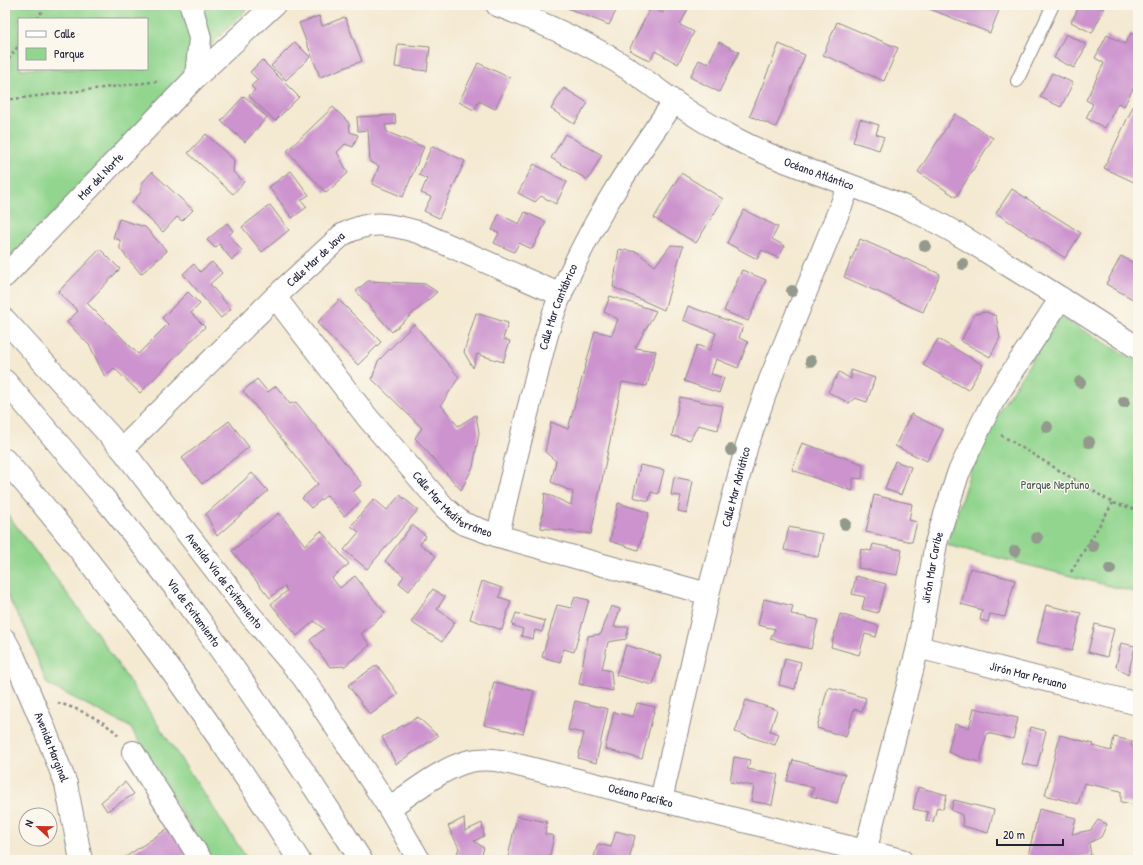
<svg xmlns="http://www.w3.org/2000/svg" width="1143" height="865" font-family="'Patrick Hand',sans-serif">
<style>
.green{fill:#91d58e;stroke:#5a7c64;fill-rule:evenodd}
.building{fill:#cc93ce}
.lines{fill:none;stroke-linecap:round;stroke-linejoin:round}
.lane-casing{stroke:#8b8686;stroke-width:14}
.street-casing{stroke:#8b8686;stroke-width:24}
.secondary-casing{stroke:#8b8686;stroke-width:24}
.highway-casing{stroke:#8b8686;stroke-width:24}
.path{stroke:#8b8686;stroke-width:2.5;stroke-dasharray:3 3;stroke-linecap:butt}
.lane{stroke:#fff;stroke-width:12}
.street{stroke:#fff;stroke-width:22}
.secondary{stroke:#fff;stroke-width:22}
.highway{stroke:#fff;stroke-width:22}
.tree{fill:#93998c}
.labels{text-anchor:middle;stroke-width:3;stroke-linejoin:round;paint-order:stroke}
.street-label{font-size:12px;fill:#22223b;stroke:#fbf7ec}
.park-label{font-size:12px;fill:#435854;stroke:#fbf7ec}
</style>
<rect width="100%" height="100%" fill="#fbf7ec"/>
<filter id="ink" filterUnits="userSpaceOnUse"><feTurbulence type="fractalNoise" baseFrequency=".025" numOctaves="2"/><feDisplacementMap in="SourceGraphic" scale="8" xChannelSelector="R" yChannelSelector="G"/><feConvolveMatrix kernelMatrix="1 2 1 2 8 2 1 2 1" color-interpolation-filters="sRGB"/></filter>
<filter id="wash" filterUnits="userSpaceOnUse"><feTurbulence type="fractalNoise" baseFrequency=".012" numOctaves="4" result="noise"/><feDisplacementMap in="SourceGraphic" scale="16" xChannelSelector="R" yChannelSelector="G"/><feGaussianBlur stdDeviation="0.9" result="paint"/><feColorMatrix in="noise" values="0 0 0 0 0 0 0 0 0 0 0 0 0 0 0 0 0 1.4 0 .05"/><feComposite in="paint" operator="in"/></filter>
<g filter="url(#wash)">
<rect width="100%" height="100%" fill="#f4e9d1"/>
<g class="green">
<path d="M5,5H181L192,38V71L5,263ZM19,19H147V69H19Z"/>
<path d="M198,5H244L246,10L208,48Z"/>
<path d="M1060,317L1138,362V593L947,545L972,466L1001,408Z"/>
<path d="M5,511L97,633L248,860H211L130,727L47,684L26,630L5,592Z"/>
</g>
<g id="blocks">
<g class="building">
<path d="M560,5H619L609,25Z"/>
<path d="M667,5H680L688,9L680,25L694,32L678,64L655,51L650,61L629,50L651,7L663,13Z"/>
<path d="M920,5H1001L990,33Z"/>
<path d="M1080,5H1095L1104,9L1092,33L1071,22Z"/>
<path d="M319,16L322,26L345,17L362,61L320,77L299,23Z"/>
<path d="M837,22L898,48L884,81L823,55Z"/>
<path d="M1131,33L1138,37V79L1124,106L1118,103L1105,128L1086,118L1093,104L1086,100L1104,63L1095,58L1107,35L1125,44Z"/>
<path d="M1066,34L1087,45L1074,68L1054,58Z"/>
<path d="M295,42L310,57L286,80L271,66Z"/>
<path d="M719,42L739,52L719,92L690,77L699,60L708,64Z"/>
<path d="M398,44L430,47L427,71L395,67Z"/>
<path d="M779,44L805,55L776,127L750,116Z"/>
<path d="M262,60L299,97L275,121L249,96L255,90L251,86L258,80L250,72Z"/>
<path d="M478,63L510,78L495,109L479,101L474,110L459,102Z"/>
<path d="M1052,73L1073,83L1061,107L1040,97Z"/>
<path d="M564,88L588,103L574,124L551,109Z"/>
<path d="M244,96L267,117L245,142L221,121Z"/>
<path d="M1138,96V184L1104,168Z"/>
<path d="M333,107L349,123L350,132L358,135L353,147L345,144L337,152L348,173L326,193L287,151Z"/>
<path d="M955,114L993,138L956,197L918,172Z"/>
<path d="M395,115L396,124L385,125L387,132L424,147L403,197L372,184L379,166L370,162L368,130L358,131L357,117Z"/>
<path d="M860,119L879,125L876,134L884,137L879,150L853,142Z"/>
<path d="M206,134L234,160L233,172L244,182L233,194L188,153Z"/>
<path d="M565,134L602,155L588,180L551,158Z"/>
<path d="M432,146L465,161L439,218L424,211L431,197L421,193L427,179L419,175Z"/>
<path d="M534,164L567,182L556,204L541,196L535,202L518,193Z"/>
<path d="M291,171L309,195L301,200L307,207L292,218L269,187Z"/>
<path d="M152,172L193,210L182,221L177,217L163,232L132,203L141,192L142,183Z"/>
<path d="M681,173L723,199L696,243L654,218Z"/>
<path d="M1012,189L1081,233L1065,258L996,213Z"/>
<path d="M270,205L289,230L262,252L242,227Z"/>
<path d="M744,210L778,227L772,239L785,246L778,258L762,250L757,259L727,243Z"/>
<path d="M525,212L546,222L532,249L519,243L514,252L494,243L499,233L492,230L499,214L519,224Z"/>
<path d="M119,219L145,227L167,251L141,274L120,249V240L113,238Z"/>
<path d="M227,223L233,231L229,235L242,251L232,260L219,244L215,248L207,240Z"/>
<path d="M860,239L940,274L923,312L844,277Z"/>
<path d="M671,245L683,246L664,310L613,287L619,249L637,252L655,266Z"/>
<path d="M100,249L120,269L87,303L138,354L168,324L162,318L188,292L200,304L191,313L205,327L140,393L114,368L105,377L90,346L67,322L78,311L58,292Z"/>
<path d="M1121,256L1138,265V302L1106,284Z"/>
<path d="M212,262L222,273L210,284L231,309L221,318L183,274L194,264L200,272Z"/>
<path d="M742,270L766,280L748,321L724,311Z"/>
<path d="M368,281L425,284L437,292L392,332L356,291Z"/>
<path d="M610,296L656,311L635,348L656,351L647,386L622,382L591,534L541,528L545,493L571,505L573,492L551,482L556,461L545,452L551,422L568,429L595,331L612,335L618,319L604,312Z"/>
<path d="M339,300L381,342L358,365L317,323Z"/>
<path d="M688,306L743,326L739,338L748,342L738,368L716,359L711,374L724,378L719,393L684,381L697,345L710,350L716,333L683,320Z"/>
<path d="M986,312L996,316L1000,338L990,357L961,341L975,314Z"/>
<path d="M476,313L508,323L503,339L510,341L503,362L477,354L473,368L464,352Z"/>
<path d="M414,324L459,377L441,405L458,426L476,415L479,433L473,467L461,490L415,438L422,428L372,379L378,361Z"/>
<path d="M938,339L983,365L968,390L923,365Z"/>
<path d="M851,370L875,378L867,402L855,398L849,403L828,392L839,372L851,379Z"/>
<path d="M257,379L268,392L276,386L290,404L296,402L362,484L353,492L361,502L344,516L327,495L311,508L302,498L318,484L243,391Z"/>
<path d="M680,397L723,406L718,430L698,425L690,440L672,436Z"/>
<path d="M911,414L943,430L927,461L895,446Z"/>
<path d="M229,421L249,447L202,484L182,458Z"/>
<path d="M802,443L863,464L862,479L853,478V491L792,470Z"/>
<path d="M895,461L911,467L901,495L885,489Z"/>
<path d="M640,465L664,470L658,494L651,492L649,501L633,497Z"/>
<path d="M252,473L268,491L217,536L206,514Z"/>
<path d="M674,477L693,481L687,513L678,511L681,496L671,495Z"/>
<path d="M400,495L418,510L367,569L344,550L359,532L351,526L374,499L387,510Z"/>
<path d="M874,495L912,504L909,520L917,522L912,542L866,532Z"/>
<path d="M618,503L649,513L638,550L610,541Z"/>
<path d="M279,513L305,545L321,531L349,564L332,578L340,588L355,576L385,613L361,634L370,645L345,666L330,667L310,640L324,629L314,621L297,636L271,604L287,591L284,586L270,598L232,551Z"/>
<path d="M412,525L426,536L420,544L436,556L409,591L399,583L404,576L385,561Z"/>
<path d="M789,527L823,534L818,557L784,550Z"/>
<path d="M873,544L902,550L897,575L858,568L861,549L871,551Z"/>
<path d="M970,568L1015,580L1005,617L990,614L988,622L980,620L982,610L961,604Z"/>
<path d="M856,576L886,584L878,613L862,609L865,597L852,594Z"/>
<path d="M482,581L502,588L499,597L511,601L502,630L470,619Z"/>
<path d="M433,589L445,597L437,609L455,622L442,642L411,622Z"/>
<path d="M575,597L589,600L574,652L564,649L560,662L542,657L557,605L571,608Z"/>
<path d="M764,599L793,606L791,614L818,620L811,649L770,639L775,629L758,625Z"/>
<path d="M1046,605L1081,613L1072,651L1037,642Z"/>
<path d="M611,606L620,609L614,627H629L626,639L608,642L602,669L611,671L613,691L579,684L588,636L601,634Z"/>
<path d="M516,613L545,621L542,632L535,630L533,639L521,636L523,629L512,625Z"/>
<path d="M840,614L879,626L876,637L865,634L859,655L831,647Z"/>
<path d="M1095,624L1114,629L1107,657L1088,652Z"/>
<path d="M1121,643L1135,646L1128,675L1116,667Z"/>
<path d="M626,645L661,656L653,685L616,675Z"/>
<path d="M785,658L801,662L795,689L779,685Z"/>
<path d="M377,665L398,694L370,715L348,685Z"/>
<path d="M494,682L534,691L523,734L484,725Z"/>
<path d="M828,687L866,698L862,711L854,709L846,737L817,728Z"/>
<path d="M746,700L777,710L770,731L779,734L775,745L735,732Z"/>
<path d="M575,701L608,709L596,763L578,758L584,733L568,730Z"/>
<path d="M637,703L655,707L642,759L605,749L614,712L633,717Z"/>
<path d="M974,708L1018,718L1013,739L987,733L980,762L962,758L948,752L955,724L969,728Z"/>
<path d="M418,717L438,736L396,764L382,737Z"/>
<path d="M1031,727L1046,731L1037,767L1022,764Z"/>
<path d="M1060,735L1094,744L1093,746L1111,751L1114,737L1132,741L1131,746L1138,748V805L1121,802V791L1084,783L1078,804L1045,795Z"/>
<path d="M734,757L751,760L747,769L778,774L772,805L751,801L754,786L730,782Z"/>
<path d="M793,760L845,774L837,803L811,796L814,788L787,781Z"/>
<path d="M125,782L134,794L107,811L101,802Z"/>
<path d="M918,787L947,795L943,809L937,807L933,822L926,821L928,812L913,809Z"/>
<path d="M954,800L994,810L988,833L963,826L962,815L951,810Z"/>
<path d="M1039,809L1076,818L1072,834L1091,830L1098,820L1107,824L1101,837L1089,843L1091,855L1066,860H1027Z"/>
<path d="M517,816L547,822L545,834L554,836L549,860H524L508,857Z"/>
<path d="M464,818L465,831L482,823L484,836L474,841L484,848L480,860H475L457,854L459,848L448,826Z"/>
<path d="M170,827L187,853L175,860H121Z"/>
<path d="M616,831L635,836L629,860H593L598,844L611,847Z"/>
</g>
</g>
</g>
<g filter="url(#ink)">
<use href="#blocks" fill-opacity="0" stroke="#8b8686" stroke-width="1"/>
<g class="lines">
<defs>
<path id="lane" d="M1017,81L1053,5"/>
<g id="street">
<path d="M191,5L200,38L196,77"/>
<path id="s1" d="M497,5C538,21 578,38 616,61C636,73 654,87 673,101C693,115 714,128 736,139C793,169 857,184 916,212C948,227 978,246 1008,265C1052,292 1095,320 1138,348"/>
<path id="s2" d="M5,276L196,77L274,5"/>
<path id="s3" d="M275,297L367,417L444,507L462,523L498,536L708,594"/>
<path id="s4" d="M122,449L275,297L342,235C370,219 392,224 421,233L561,295"/>
<path id="s5" d="M498,536C507,490 520,444 531,398C540,363 547,327 561,294C590,224 631,163 674,102"/>
<path id="s6" d="M5,640L14,657L43,725L66,784L81,860"/>
<path id="s7" d="M918,647L1138,704"/>
<path d="M133,752L201,860"/>
<path id="s8" d="M661,800L708,594L747,445L770,380L849,186"/>
<path id="s9" d="M389,808C412,793 443,767 470,761C480,759 490,759 501,761L901,860"/>
<path id="s10" d="M863,860L918,647L936,543L958,474L981,425L992,403L1061,298"/>
</g>
<g id="secondary">
<path id="s11" d="M5,320L122,449L251,616L303,677L389,808L419,860"/>
</g>
<g id="highway">
<path id="s12" d="M5,381C72,459 139,538 200,621C256,699 310,779 361,860"/>
<path d="M5,460C58,521 108,585 156,650C206,718 254,788 299,860"/>
</g>
</defs>
<use href="#lane" class="lane-casing"/>
<use href="#street" class="street-casing"/>
<use href="#secondary" class="secondary-casing"/>
<use href="#highway" class="highway-casing"/>
<g class="path">
<path d="M37,19L46,5"/>
<path d="M5,64L19,45"/>
<path d="M5,100L160,81"/>
<path d="M1001,435L1113,503L1138,510"/>
<path d="M1071,572L1113,503"/>
<path d="M1137,589L1138,585"/>
<path d="M58,703C77,708 106,721 119,736"/>
</g>
<use href="#lane" class="lane"/>
<use href="#street" class="street"/>
<use href="#secondary" class="secondary"/>
<use href="#highway" class="highway"/>
</g>
<g class="tree">
<circle cx="925" cy="246" r="6"/>
<circle cx="963" cy="264" r="6"/>
<circle cx="792" cy="291" r="6"/>
<circle cx="811" cy="361" r="6"/>
<circle cx="1080" cy="382" r="6"/>
<circle cx="1124" cy="402" r="6"/>
<circle cx="1047" cy="427" r="6"/>
<circle cx="1089" cy="442" r="6"/>
<circle cx="731" cy="450" r="6"/>
<circle cx="845" cy="524" r="6"/>
<circle cx="1037" cy="538" r="6"/>
<circle cx="1093" cy="546" r="6"/>
<circle cx="1015" cy="551" r="6"/>
<circle cx="1110" cy="569" r="6"/>
</g>
</g>
<g class="labels">
<g class="street-label">
<text dy="4" stroke="none"><textPath href="#s1" startOffset="365">Océano Atlántico</textPath></text>
<text dy="4" stroke="none"><textPath href="#s2" startOffset="138">Mar del Norte</textPath></text>
<text dy="4" stroke="none"><textPath href="#s4" startOffset="271">Calle Mar de Java</textPath></text>
<text dy="4" stroke="none"><textPath href="#s5" startOffset="237">Calle Mar Cantábrico</textPath></text>
<text dy="4" stroke="none"><textPath href="#s8" startOffset="322">Calle Mar Adriático</textPath></text>
<text dy="4" stroke="none"><textPath href="#s3" startOffset="275">Calle Mar Mediterráneo</textPath></text>
<text dy="4" stroke="none"><textPath href="#s10" startOffset="301">Jirón Mar Caribe</textPath></text>
<text dy="4" stroke="none"><textPath href="#s11" startOffset="341">Avenida Vía de Evitamiento</textPath></text>
<text dy="4" stroke="none"><textPath href="#s12" startOffset="299">Vía de Evitamiento</textPath></text>
<text dy="4" stroke="none"><textPath href="#s7" startOffset="114">Jirón Mar Peruano</textPath></text>
<text dy="4" stroke="none"><textPath href="#s6" startOffset="117">Avenida Marginal</textPath></text>
<text dy="4" stroke="none"><textPath href="#s9" startOffset="269">Océano Pacífico</textPath></text>
</g>
<g class="park-label">
<text x="1055" y="489">Parque Neptuno</text>
</g>
</g>
<rect width="1143" height="865" fill="none" stroke="#fbf7ec" stroke-width="20"/>
<rect x="18" y="18" width="130" height="52" fill="#fbf7ec" stroke="#a4a2a5"/>
<rect x="26" y="31" width="20" height="6" fill="#ffffff" stroke="#a4a2a5"/>
<text x="54" y="38" font-size="12" fill="#22223b">Calle</text>
<rect x="26" y="48" width="20" height="12" fill="#91d58e" stroke="#a4a2a5"/>
<text x="54" y="58" font-size="12" fill="#22223b">Parque</text>
<g transform="translate(38 827) rotate(292)"><circle r="19" fill="#fbf7ec" stroke="#a4a2a5"/>
<path d="M0-3L7 15L0 10L-7 15Z" fill="#c8321e"/>
<text y="-6" font-size="11" font-weight="bold" text-anchor="middle" fill="#22223b">N</text>
</g>
<path d="M997 839v6h66v-6" fill="none" stroke="#22223b" stroke-width="2"/>
<text x="1003" y="839" font-size="12" fill="#22223b" stroke="#fbf7ec" stroke-width="3" paint-order="stroke">20 m</text>
</svg>
